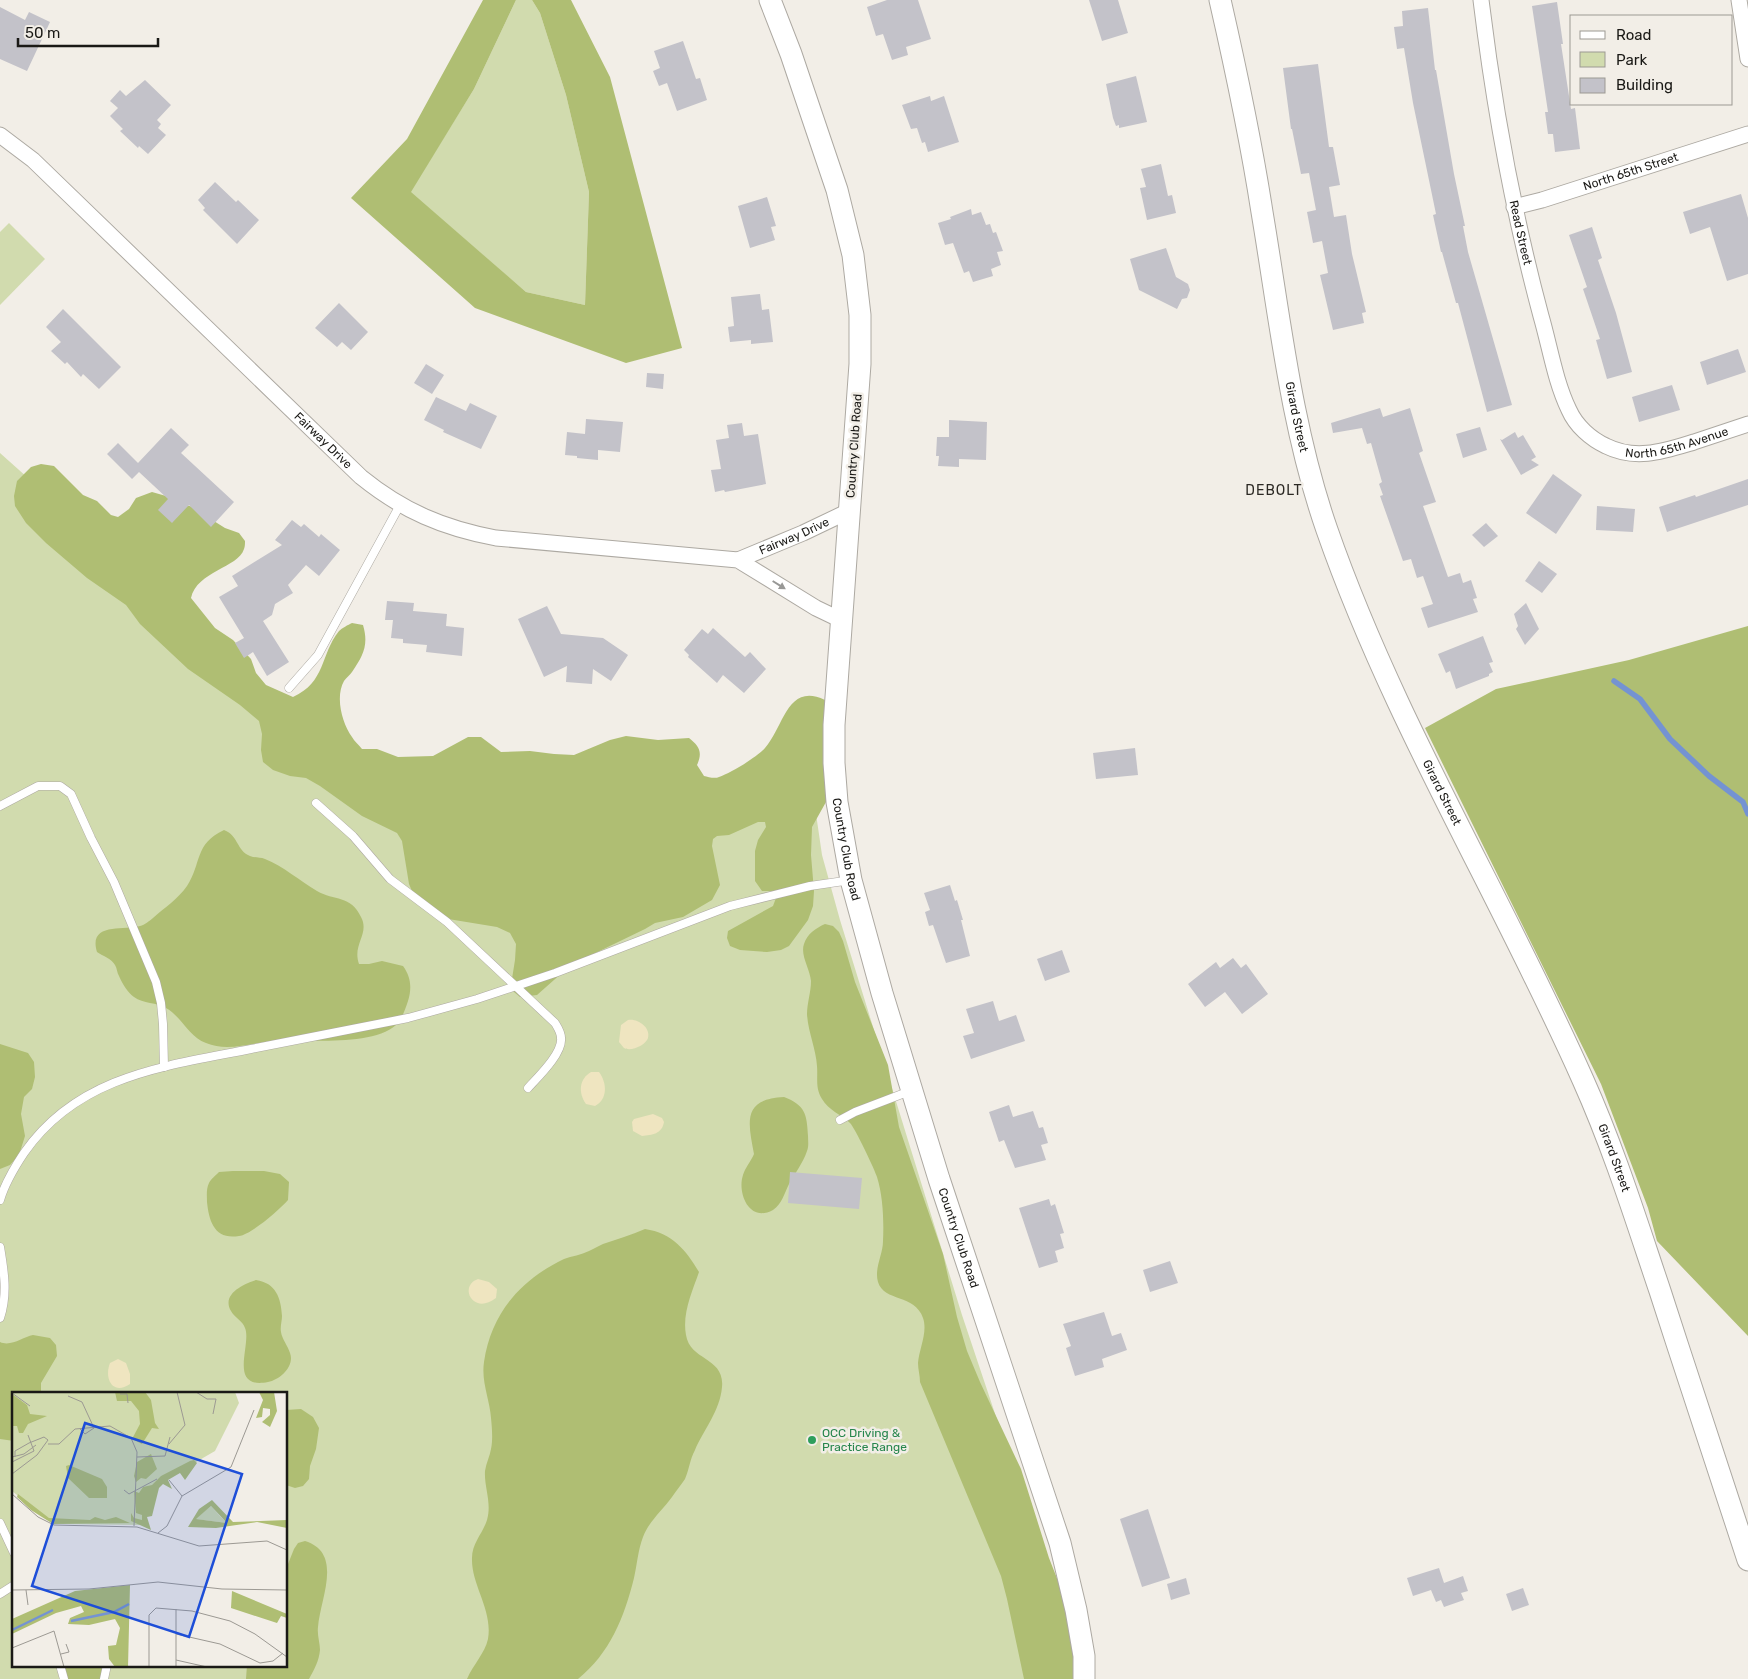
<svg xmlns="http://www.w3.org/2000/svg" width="1748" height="1679" font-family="Rubik,sans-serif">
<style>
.green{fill:#d1dbae;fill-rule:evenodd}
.forest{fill:#afbe73}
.sand{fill:#efe5c0}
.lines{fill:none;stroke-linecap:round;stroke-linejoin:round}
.stream{stroke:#7493d2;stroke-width:5.5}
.building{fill:#c3c2c9}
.lane-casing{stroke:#ada9a2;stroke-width:9}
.street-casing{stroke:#ada9a2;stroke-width:17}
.secondary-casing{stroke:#ada9a2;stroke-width:23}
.lane{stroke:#fff;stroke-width:8}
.street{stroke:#fff;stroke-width:15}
.secondary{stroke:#fff;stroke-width:21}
.oneway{fill:#989896}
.leisure-dot{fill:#2e9e5b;stroke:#f2eee7;stroke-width:2}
.labels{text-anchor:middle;stroke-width:5;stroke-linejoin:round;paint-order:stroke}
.street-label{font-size:12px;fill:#1a1916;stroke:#f2eee7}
.leisure-label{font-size:12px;fill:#27864d;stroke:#f2eee7;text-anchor:start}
.neighbourhood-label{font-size:14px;letter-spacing:1px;fill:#2c2924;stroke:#f2eee7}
.inset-river{fill:none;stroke:#7493d2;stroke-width:2.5}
.inset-road{fill:none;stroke:#9c9993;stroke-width:1}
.view{fill:#1d4ed8;fill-opacity:0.15;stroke:#1d4ed8;stroke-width:2.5}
.inset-edge{fill:none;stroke:#1a1916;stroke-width:2.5}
</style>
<rect width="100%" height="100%" fill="#f2eee7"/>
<g class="green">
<path d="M516,0H532L540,13L566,95L589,192L585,305L526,292L410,192L474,89Z"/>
<path d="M9,223L45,259L0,305V232Z"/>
<path d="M0,453L421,829L814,800L822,855L840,920L962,1315L1040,1548L1064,1679H0ZM14,1393H286V1665H14Z"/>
</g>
<g class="forest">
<path d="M483,0H516L474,89L411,192L526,292L585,305L589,192L566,95L540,13L532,0H571L610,77L682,348L626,363L475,308L351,198L407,139Z"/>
<path d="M41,464L54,466L83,495L97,501L111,515L118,517L129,509L136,498L152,492L166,496L179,504L190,506L225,528L239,533L245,541C245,544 245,546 244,549C238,568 197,571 191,598L215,628L233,640L251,659L256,673L266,685L293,697C326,682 320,655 339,631C342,628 348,625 352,623L363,625C369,645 363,656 352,672C350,675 346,678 344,681C335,697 342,723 352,737C354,741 359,745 362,749H377L398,757L433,756L468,737H481L501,752L530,751L554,754L574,755L610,740L626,736L658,740L689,738C699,746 703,752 697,765L704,776C708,777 715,779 719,777C731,773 757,757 765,748C784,727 787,682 825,700L829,739L826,802L812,827L811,855L814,891L813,906L808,920L789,946L781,950L767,952L740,950L730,946L727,938L728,931L773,906L776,898L771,891H762L755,881V851L758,840L766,827L765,822H758L729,835L717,836L713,839L712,846L720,885L712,900L683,917L655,923L645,929L583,959L563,972L537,995L520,997L514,992L511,985L515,960L516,944L510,933L497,927L436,917L417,903L409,884L402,841L397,833L362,816L320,786L306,778L290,776L273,770L263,762L261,750L262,734L259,721L240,705L188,669L140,624L126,605L87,578L46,543L26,523L15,506L14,496L17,481L31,467Z"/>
<path d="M1748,626V1336L1657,1241L1648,1208L1601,1084L1425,728L1496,689L1629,660Z"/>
<path d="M224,830C239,836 236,850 250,856C255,858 260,857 265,859C283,866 300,881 317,891C334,901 351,895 361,917C370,934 352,944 359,964H369L382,961L403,966C411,977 412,988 408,1001C405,1010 402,1019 396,1025C371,1047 305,1039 273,1041C251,1043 227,1052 206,1043C189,1037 182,1017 166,1008C157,1002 143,1004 134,997C128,993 122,983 119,976C117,973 117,968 115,965C112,959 103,956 97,952C88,922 123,931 140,926C145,925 149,921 153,918C164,908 178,899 187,886C202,863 194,844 224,830Z"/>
<path d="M825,924L833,926L839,932L843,941L855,982L888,1065L899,1127L943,1254L957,1317L967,1351L980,1382L1021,1469L1049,1558L1062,1591L1077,1679H1024L1007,1599L1001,1576L920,1382C920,1376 918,1369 918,1363C919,1349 928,1332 923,1318C915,1294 884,1302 878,1282C874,1268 883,1255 883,1241C884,1221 883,1196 877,1177C875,1170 855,1128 850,1123C842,1115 828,1110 822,1099C815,1088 818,1078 817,1066C816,1049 808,1032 807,1014C807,1003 811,992 811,981C810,969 800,955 804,944C807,934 816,928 825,924Z"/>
<path d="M0,1044L28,1053L34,1062L35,1077L32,1089L24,1097L21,1114L25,1136L19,1155L10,1165L0,1169Z"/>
<path d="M784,1097C805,1105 807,1114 808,1136C808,1141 809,1146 807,1151C803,1163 795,1173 789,1184C784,1194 782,1204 773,1210C749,1223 737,1193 743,1175C745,1168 751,1161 754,1154C748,1122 742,1099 784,1097Z"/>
<path d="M233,1171H264L280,1174L289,1182L288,1200C279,1210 252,1234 239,1236C215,1240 209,1222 207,1202C207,1197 206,1189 209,1183C211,1179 216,1175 219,1172Z"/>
<path d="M645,1229C672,1233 686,1250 699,1272C692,1292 682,1314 686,1335C690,1361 725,1357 722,1387C720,1411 704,1429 695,1450C690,1459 689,1470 685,1479C681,1485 676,1491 672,1497C662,1511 649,1521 643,1537C638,1550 637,1565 634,1578C624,1618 610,1653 578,1679H467C473,1665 485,1653 488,1639C493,1610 471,1585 472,1558C472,1543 483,1533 487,1520C492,1503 484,1487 485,1471C486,1463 490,1456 491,1449C493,1440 492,1428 491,1418C490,1400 481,1382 484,1362C491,1314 520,1280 564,1259C572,1256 581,1255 589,1251C594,1249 598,1246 603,1244C617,1239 631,1235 645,1229Z"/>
<path d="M256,1280C276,1283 281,1298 282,1316C282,1321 280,1327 281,1332C282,1339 288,1346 290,1353C295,1366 280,1380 268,1382C227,1390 252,1344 245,1328C243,1321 234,1317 231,1311C221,1294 244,1284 256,1280Z"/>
<path d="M33,1335L50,1338L56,1345L57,1356L41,1383V1393H14V1441L0,1439V1342C11,1347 23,1337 33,1335Z"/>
<path d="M301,1409L313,1417L319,1428L316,1449L310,1466L309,1479L303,1486L295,1488L286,1485V1410Z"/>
<path d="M305,1541C344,1553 320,1599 318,1627C317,1635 320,1643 320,1650C319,1661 314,1670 309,1679H246L247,1665H286V1569L294,1549L298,1543Z"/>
<path d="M64,1665H109L110,1670L108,1679H67Z"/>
</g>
<g class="sand">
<path d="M628,1020C637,1018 651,1027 648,1038C646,1045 631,1052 624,1048C623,1047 621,1044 619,1042L621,1025Z"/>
<path d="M591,1072H599C607,1083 608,1099 595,1106L586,1104C578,1093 579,1079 591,1072Z"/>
<path d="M653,1114L662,1118L664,1122C662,1134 652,1135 642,1136L633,1131L632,1122L634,1119Z"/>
<path d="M478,1279L489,1282L497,1289L496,1298C473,1316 458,1286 478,1279Z"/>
<path d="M118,1359L126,1363L130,1374V1384C112,1396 104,1378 110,1363Z"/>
</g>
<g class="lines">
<path class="stream" d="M1614,681L1640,699L1670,739L1709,776L1743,802L1748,814"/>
</g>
<g class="building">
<path d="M887,0H918L931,39L906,47L908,55L892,60L883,34L876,36L867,7Z"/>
<path d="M1089,0H1118L1128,33L1102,41Z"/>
<path d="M1557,2L1563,44H1561L1571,109L1575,108L1580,149L1555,152L1553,134H1548L1545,112H1548L1532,6Z"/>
<path d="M0,7L25,20L29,12L50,22L27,71L0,59Z"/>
<path d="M1428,8L1435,70H1436L1454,174L1465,226H1463L1468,252L1512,405L1487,412L1458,303H1456L1442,252H1441L1433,215L1436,214L1413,103L1404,48L1397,49L1394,27L1403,26L1402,11Z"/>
<path d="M683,41L696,79L700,78L707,100L677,111L667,83L659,86L653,71L660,68L654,51Z"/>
<path d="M1318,64L1329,147H1333L1340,185L1329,187L1334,217L1346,215L1352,254L1366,312L1362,313L1364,323L1333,330L1320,275L1328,273L1322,241L1313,243L1307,212L1316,210L1309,173L1301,174L1292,129H1291L1283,68Z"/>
<path d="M1136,76L1147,122L1119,128V125L1116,126L1113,118L1106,84Z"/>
<path d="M145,80L171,105L157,120L161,124L158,128L166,135L148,154L139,146L138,148L120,131L123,129L110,116L118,108L110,101L120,90L126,96Z"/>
<path d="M930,96L931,101L944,96L959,142L928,152L925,142L922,143L917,128L911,129L902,105Z"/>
<path d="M1161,164L1168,196L1172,195L1176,213L1147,220L1140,188L1146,187L1141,169Z"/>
<path d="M215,182L236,202L238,200L259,220L237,244L203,210L205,208L198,200Z"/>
<path d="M1741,194L1748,218V274L1727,281L1710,227L1690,234L1683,212Z"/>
<path d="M767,197L776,226L771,227L775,240L750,248L738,206Z"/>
<path d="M971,209L972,215L981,212L986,225L990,224L993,233L996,232L1003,251L997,252L1001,265L991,269L993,276L973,282L969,271L964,273L953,243L945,245L938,223L951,219L950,217Z"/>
<path d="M1592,227L1602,258L1598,260L1616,313L1632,372L1607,379L1596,340L1600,339L1583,289L1587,287L1569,235Z"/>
<path d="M1166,248L1176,277L1188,284L1190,290L1187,298L1182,299L1177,309L1139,290L1130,259Z"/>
<path d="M760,294L762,310L769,309L773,342L751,344V340L730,342L728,327L734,326L731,297Z"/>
<path d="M339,303L368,332L351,350L342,342L337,347L315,328Z"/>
<path d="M63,309L121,367L99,389L83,374L81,377L67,362L65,364L51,351L61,342L46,327Z"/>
<path d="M1738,349L1746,372L1707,385L1700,362Z"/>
<path d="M426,364L444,375L432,394L414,383Z"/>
<path d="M647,373L664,374L663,389L646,387Z"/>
<path d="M1672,385L1680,410L1639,422L1632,397Z"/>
<path d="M436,397L466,411L470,403L497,416L481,449L443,432L444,430L424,420Z"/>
<path d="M1380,408L1383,417L1410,408L1423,451L1419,453L1436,502L1423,506L1448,577L1460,573L1463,583L1471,580L1477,598L1473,599L1478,612L1428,628L1421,608L1433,604L1423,576L1417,578L1411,559L1403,561L1380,496L1383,495L1379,484L1382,482L1371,443L1367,444L1362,428L1333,433L1331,423Z"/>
<path d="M586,419L623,422L620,452L598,450V460L577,458V456L565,455L567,432L585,434Z"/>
<path d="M949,420L987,422L986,460L959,459V467L938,466L939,456H936L937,437H949Z"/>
<path d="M742,423L744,436L758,434L766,484L725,492L724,490L715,492L711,470L721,469L716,440L729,438L727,425Z"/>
<path d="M1480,427L1487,450L1463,458L1456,434Z"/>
<path d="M171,428L189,445L181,453L234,502L211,527L189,505L172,523L158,510L168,499L139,472L132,479L107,454L118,443L138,463Z"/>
<path d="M1515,432L1518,438L1523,435L1536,457L1531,460L1539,465L1521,475L1500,439L1502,440Z"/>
<path d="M1553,474L1582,495L1556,534L1526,513Z"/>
<path d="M1748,479V505L1667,532L1659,507L1695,495L1696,497Z"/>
<path d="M1597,506L1635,509L1633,532L1596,530Z"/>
<path d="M292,520L301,527L304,524L319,537L321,534L340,550L319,576L306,565L288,585L293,593L275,604L272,615L263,621L289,662L267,676L253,652L244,658L235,643L244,638L219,597L238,586L232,576L282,545L275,540Z"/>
<path d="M1486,523L1498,536L1484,547L1472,535Z"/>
<path d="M1539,561L1557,574L1542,593L1525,581Z"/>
<path d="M387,601L414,603L413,611L447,614L446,626L464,628L462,656L426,652L427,645L403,643V639L391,638L393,620H385Z"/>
<path d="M1526,603L1539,629L1525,645L1516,629L1518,626L1514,614Z"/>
<path d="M547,606L561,634L603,638L628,655L611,681L593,669L592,684L566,682L567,666L544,677L518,619Z"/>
<path d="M713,628L745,657L750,652L766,669L744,693L723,675L717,683L688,657L689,655L684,650L702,629L708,634Z"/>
<path d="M1483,636L1493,662L1489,663L1493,672L1489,674V676L1456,689L1450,671L1446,673L1438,654Z"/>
<path d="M1135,748L1138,775L1096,779L1093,753Z"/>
<path d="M950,885L955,901L957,900L963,920H961L970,956L946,963L933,925L929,926L925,912L930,910L924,893Z"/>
<path d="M1062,950L1070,972L1045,981L1037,959Z"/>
<path d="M1233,958L1241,968L1246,964L1268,994L1242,1014L1225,992L1205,1007L1188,984L1216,962L1220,968Z"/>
<path d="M993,1001L999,1021L1016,1015L1025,1041L971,1059L963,1036L974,1033L966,1009Z"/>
<path d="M1009,1105L1013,1117L1033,1111L1039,1128L1043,1127L1048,1143L1041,1145L1046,1160L1015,1168L1004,1140L999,1142L989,1112Z"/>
<path d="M790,1172L862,1178L859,1209L788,1203Z"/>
<path d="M1049,1199L1051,1206L1055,1204L1064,1233L1060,1234L1064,1248L1055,1251L1058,1262L1039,1268L1019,1208Z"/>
<path d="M1170,1261L1178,1283L1150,1292L1143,1270Z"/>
<path d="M1104,1312L1112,1336L1121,1333L1127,1350L1102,1359L1104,1367L1075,1376L1066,1348L1071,1346L1063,1324Z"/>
<path d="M1148,1509L1170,1578L1142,1587L1120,1519Z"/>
<path d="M1439,1568L1444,1583L1463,1576L1468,1591L1461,1593L1464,1600L1444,1607L1441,1600L1436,1602L1431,1590L1413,1596L1407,1578Z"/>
<path d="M1186,1578L1190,1594L1171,1600L1167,1584Z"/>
<path d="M1523,1588L1529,1605L1512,1611L1506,1594Z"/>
</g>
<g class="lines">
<defs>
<g id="lane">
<path d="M289,688L318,655L400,505"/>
<path d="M316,803L353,836L390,879L447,922L555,1023C558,1028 561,1032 561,1038C563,1053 538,1077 528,1088"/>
<path d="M0,806L38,786H60L71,794L91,838L114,882L156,982L161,1003L163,1024L164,1067"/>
<path d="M840,1120L855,1112L910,1091"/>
<path d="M0,1200C5,1183 14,1168 24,1153C78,1075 166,1066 251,1049C303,1039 356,1028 408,1018L477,999L555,973L730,906L810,886L851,880"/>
<path d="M0,1247C4,1271 8,1294 0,1318"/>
<path d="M0,1523L14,1553"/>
<path d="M0,1594L14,1585"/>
<path d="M60,1665L64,1679"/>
<path d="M104,1679L107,1665"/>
</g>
<g id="street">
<path id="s1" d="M1481,0C1494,107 1513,212 1541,316C1550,347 1555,381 1569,410C1576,426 1591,439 1606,446C1636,461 1664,451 1694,442C1712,436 1730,430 1748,424"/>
<path d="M1739,0L1748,59"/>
<path id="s2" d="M0,135L33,160L361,477C403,511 443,528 496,538L738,560L816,608L841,620"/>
<path id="s3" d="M1514,207L1542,200L1748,134"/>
<path id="s4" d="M738,560L803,533L849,511"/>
</g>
<g id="secondary">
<path id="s5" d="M770,0L791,54L837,190L853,255L860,315V364L834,725V763L837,802L851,880L882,993L939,1179L1060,1543L1076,1610L1084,1656V1679"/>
<path id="s6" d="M1220,0C1236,70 1251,141 1262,212C1280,319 1291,427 1327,530C1394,722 1501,895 1583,1080C1614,1149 1636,1220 1660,1291C1689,1381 1719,1471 1748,1560"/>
</g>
</defs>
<use href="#lane" class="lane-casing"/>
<use href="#street" class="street-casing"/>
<use href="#secondary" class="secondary-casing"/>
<use href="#lane" class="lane"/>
<use href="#street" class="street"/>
<use href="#secondary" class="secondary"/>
</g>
<defs><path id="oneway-solid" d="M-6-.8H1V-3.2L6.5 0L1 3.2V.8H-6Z" transform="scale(1.25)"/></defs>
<use class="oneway" href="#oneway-solid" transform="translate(779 585) rotate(32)"/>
<circle class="leisure-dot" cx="812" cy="1440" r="5"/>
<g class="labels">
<g class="street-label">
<text dy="4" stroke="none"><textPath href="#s3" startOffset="122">North 65th Street</textPath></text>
<text dy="4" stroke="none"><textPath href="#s1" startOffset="236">Read Street</textPath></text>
<text dy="4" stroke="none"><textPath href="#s6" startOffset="424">Girard Street</textPath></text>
<text dy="4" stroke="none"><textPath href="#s1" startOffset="546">North 65th Avenue</textPath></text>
<text dy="4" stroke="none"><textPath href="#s2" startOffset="445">Fairway Drive</textPath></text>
<text transform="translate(854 446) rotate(-86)" y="4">Country Club Road</text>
<text dy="4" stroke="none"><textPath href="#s4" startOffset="61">Fairway Drive</textPath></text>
<text dy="4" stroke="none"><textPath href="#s6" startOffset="828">Girard Street</textPath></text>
<text dy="4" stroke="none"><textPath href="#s5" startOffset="865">Country Club Road</textPath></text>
<text dy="4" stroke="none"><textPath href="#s6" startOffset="1232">Girard Street</textPath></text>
<text dy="4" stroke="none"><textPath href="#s5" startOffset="1270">Country Club Road</textPath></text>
</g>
<g class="leisure-label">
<text x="822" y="1437">OCC Driving &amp;<tspan x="822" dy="14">Practice Range</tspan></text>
</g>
<g class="neighbourhood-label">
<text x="1274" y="495">DEBOLT</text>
</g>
</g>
<g transform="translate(12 1392)">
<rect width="275" height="275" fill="#f2eee7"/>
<path d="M0,0H223L227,11L203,59L139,96L130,133L50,132L38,129L0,99ZM199,114L207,123L215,131L183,127Z" fill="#d1dbae"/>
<path d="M103,0H133L139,8L143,31L147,37L140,36L130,52L120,47L128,32L127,19L119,9H105ZM247,0H262L265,19L258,35L250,30L258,23V17L251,16L250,25L244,26L251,8ZM0,2L15,13L18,22L35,24L16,32L11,41H7L5,34H0ZM139,62L145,77L134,87L129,86L124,90L122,84L125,70ZM178,69L182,68L185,71L173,88L168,81L156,88L160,97L151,92L147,96L140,124L135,125L139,138L119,129V121L122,126L130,128V123L124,121L122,99L127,101L131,95L140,93L149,84ZM57,73L90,87L95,95V106H77L56,86L54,74ZM6,102L37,126L78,128L83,125L93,128L104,125L118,131L41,132L19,118L5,105ZM200,108L221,130L275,128V136L245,130L204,136L176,135L187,117ZM199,114L215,131L184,127ZM118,193L116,275H103L97,267L96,254L104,253L108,236L103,227L77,233L56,232L58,226L72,220L69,214L44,221L0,242V227L63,199ZM220,199L275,222V226L269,224L265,231L219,216Z" fill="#afbe73" fill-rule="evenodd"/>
<path class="inset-river" d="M59,229L102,220L117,212M0,238L41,218"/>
<path class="inset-road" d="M184,0L195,7H204L201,22M0,1L18,14M108,2H115L116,11M56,4L70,10L82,36M68,37L73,42L82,36M36,52H47L63,37L98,34L119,46L125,60L122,134M157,52L173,33L165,0M0,65L12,62L24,53M125,65L153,64L158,45M0,70L22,59L16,43M0,82L25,63L36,48L32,45L17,51L3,59V65M157,88L170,104M112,98L117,102L145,87M0,102L26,125L42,133L125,135L187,154L255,149L275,158M146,141L155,134L170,104L219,75L242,18M0,198L77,197L146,190L210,197L275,198M14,198L16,213M164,242L208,252L248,271L261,269L271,261M0,256L42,239L52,275M49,262L57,260L54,252M164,268L195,275M137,275V223L144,216L180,219L218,229L243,242L275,265M164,275V217"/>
<path class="view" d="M73,31L230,82L177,245L20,194Z"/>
<rect width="275" height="275" class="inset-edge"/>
</g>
<rect x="1570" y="15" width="162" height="90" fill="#f2eee7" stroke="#9c9993"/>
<rect x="1580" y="31" width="25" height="8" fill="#ffffff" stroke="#9c9993"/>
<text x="1616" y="40" font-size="15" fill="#1a1916">Road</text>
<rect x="1580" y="52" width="25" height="15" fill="#d1dbae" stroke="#9c9993"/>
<text x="1616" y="65" font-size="15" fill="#1a1916">Park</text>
<rect x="1580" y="78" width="25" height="15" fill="#c3c2c9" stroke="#9c9993"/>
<text x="1616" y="90" font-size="15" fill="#1a1916">Building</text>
<path d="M18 38v8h140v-8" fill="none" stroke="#1a1916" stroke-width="2.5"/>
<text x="25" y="38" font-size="15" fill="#1a1916" stroke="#f2eee7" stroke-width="4" paint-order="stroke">50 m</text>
</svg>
